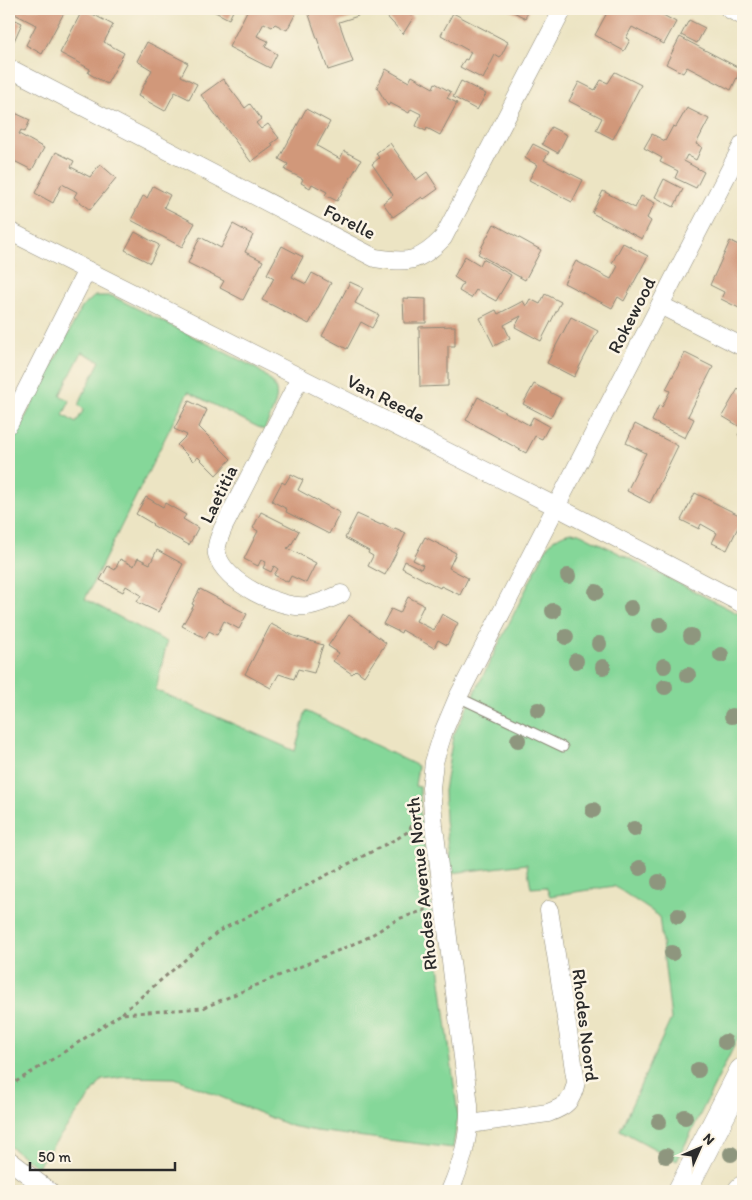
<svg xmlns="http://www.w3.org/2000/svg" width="752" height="1200" font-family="Itim,sans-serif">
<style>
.green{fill:#85d799;stroke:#588162;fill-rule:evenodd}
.building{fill:#d1987a}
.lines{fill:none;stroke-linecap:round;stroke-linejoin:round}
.service-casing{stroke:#8c8877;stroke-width:11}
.minor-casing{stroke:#8c8877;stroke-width:19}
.primary-casing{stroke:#8c8877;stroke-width:29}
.path{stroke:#8c8877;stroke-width:3;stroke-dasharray:4 4;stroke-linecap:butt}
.service{stroke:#fff;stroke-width:9}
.minor{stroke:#fff;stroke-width:18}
.primary{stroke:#fff;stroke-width:28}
.tree{fill:#8e967e}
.labels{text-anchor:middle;stroke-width:5;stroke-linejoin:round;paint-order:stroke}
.street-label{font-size:19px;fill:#2b2b2b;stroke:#fcf5e5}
</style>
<rect width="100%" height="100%" fill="#fcf5e5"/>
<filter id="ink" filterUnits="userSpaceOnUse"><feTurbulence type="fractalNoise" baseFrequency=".02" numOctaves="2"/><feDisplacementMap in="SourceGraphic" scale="10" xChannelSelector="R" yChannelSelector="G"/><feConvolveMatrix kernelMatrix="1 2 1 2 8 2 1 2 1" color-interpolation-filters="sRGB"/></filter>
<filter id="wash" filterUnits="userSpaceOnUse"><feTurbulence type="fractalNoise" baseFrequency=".0096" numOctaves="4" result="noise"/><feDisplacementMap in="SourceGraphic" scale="20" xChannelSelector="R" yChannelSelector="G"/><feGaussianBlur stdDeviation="1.12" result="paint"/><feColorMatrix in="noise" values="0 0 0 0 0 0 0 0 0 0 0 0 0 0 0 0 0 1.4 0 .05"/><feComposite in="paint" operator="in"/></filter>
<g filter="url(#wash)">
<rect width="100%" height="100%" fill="#ece4c3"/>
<g class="green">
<path d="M95,296H112L252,366C286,387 279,397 264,430L188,392L85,599L167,642L156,690L295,751L306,711L418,766L415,786L420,787V814L458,1116L453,1148L316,1131L291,1126L175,1078L126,1077L102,1080L37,1167L9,1146V449L82,307ZM82,352L100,361L78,405L84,409L76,423L63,415L70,401L60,395Z"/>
<path d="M571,532L579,533L743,616V1028L677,1161L620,1130L671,1019L659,916L614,886L550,896L546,887L531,888L527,864L451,873L445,820L444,791L453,736L548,545C555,538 561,534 571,532Z"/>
</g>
<g id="blocks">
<g class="building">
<path d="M9,9H66L42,54L26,45L36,25L9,11Z"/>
<path d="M83,9L113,25L104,42L124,53L107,84L88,73L90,69L60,53Z"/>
<path d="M209,9H234L229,19Z"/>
<path d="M248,9H286L296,13L287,30L275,24L272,27L264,23L257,36L268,41L265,47L277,54L270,68L229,47Z"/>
<path d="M307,9H356L358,16L339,22L353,62L328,70Z"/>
<path d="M380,9H405L413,18L403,34Z"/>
<path d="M508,9H530L525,18Z"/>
<path d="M609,9H652L676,22L664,44L632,27L626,38L630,40L624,51L595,35Z"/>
<path d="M453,13L508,42L500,58L495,55L483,79L460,67L465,59L467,60L471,52L441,35Z"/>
<path d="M9,17L22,23L14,41L9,38Z"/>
<path d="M689,20L705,28L697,43L681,35Z"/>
<path d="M680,37L741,69L731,90L687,67L683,73L666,64Z"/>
<path d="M147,42L188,63L181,76L197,84L189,99L175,92L165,111L138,96L152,70L137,61Z"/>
<path d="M386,69L409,82L412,76L433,88L435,83L451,92L447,98L457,103L440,135L427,128L426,131L416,126L421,114L411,109L409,113L390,103L388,106L377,87Z"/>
<path d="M615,72L641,85L613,139L596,130L602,118L569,101L579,82L595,90L601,80L608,83Z"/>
<path d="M223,79L245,108L250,104L261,119L256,123L261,129L268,124L279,138L271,144L273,146L251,162L201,95Z"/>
<path d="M461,81L486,94L477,110L453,97Z"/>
<path d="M687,108L709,119L696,144L702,147L696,160L687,155L684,161L704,172L696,188L675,178L678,171L660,162L662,158L644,148L652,134L665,141L673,126L676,127Z"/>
<path d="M306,109L330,122L317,146L340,159L344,151L361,160L337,201L325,195L327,192L312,184L310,188L301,183L303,179L285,170L288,164L279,159Z"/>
<path d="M13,112L30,120L25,132L21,130L19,134L44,148L32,170L12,160L9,167V121Z"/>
<path d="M551,127L567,135L558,153L542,144Z"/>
<path d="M390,143L416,180L427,172L438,189L424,199L422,197L393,217L383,203L393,195L372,164L379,158L376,153Z"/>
<path d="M533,144L549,152L544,160L583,180L572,202L529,180L537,165L525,158Z"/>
<path d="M56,152L74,161L71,167L90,177L100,164L116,178L90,210L74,197L77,192L62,184L53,203L35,193Z"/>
<path d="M664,179L683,189L674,207L655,197Z"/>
<path d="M153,186L170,195L164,207L195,223L182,247L131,220L143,196L147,198Z"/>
<path d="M603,191L635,208L641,196L655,203L647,218L651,221L642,239L592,213Z"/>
<path d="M233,224L253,235L245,252L263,261L243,300L220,288L224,281L188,263L200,237L221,248Z"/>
<path d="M494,224L541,250L525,280L478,254Z"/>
<path d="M135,232L159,245L150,263L125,250Z"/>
<path d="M730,241L743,247V302L739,308L721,299L724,292L710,285Z"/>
<path d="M623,243L648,256L624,301L618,297L612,308L564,283L576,261L611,279L618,266L612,263Z"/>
<path d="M282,246L303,257L292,277L306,284L312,273L331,283L309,324L262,300L274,278L267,274Z"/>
<path d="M465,256L480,265L483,259L511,275L496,301L476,290L471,298L459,291L463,283L454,277Z"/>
<path d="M350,282L363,288L355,303L379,315L372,328L361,322L347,349L322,336Z"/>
<path d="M545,294L561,302L541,341L515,327L521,316L504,325L510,338L494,346L480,318L496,310L498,314L523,301L526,306L530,299L540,304Z"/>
<path d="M403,298L426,299V323H404Z"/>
<path d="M571,317L598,331L574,377L547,363Z"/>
<path d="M455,326V346H448V386L420,387L419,327Z"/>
<path d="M685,353L713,367L688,416L694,419L685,438L652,421L659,405L662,407L670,391L666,389Z"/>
<path d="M534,384L561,398L550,418L523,404Z"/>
<path d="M738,389L743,393V438L738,435L742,428L722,416Z"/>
<path d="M478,397L529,425L533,417L549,426L542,439L535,436L526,453L466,420Z"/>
<path d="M189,401L207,410L199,427L231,459L216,475L198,457L193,461L177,445L187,435L174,429Z"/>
<path d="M635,424L678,446L650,503L627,491L646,453L626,443Z"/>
<path d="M291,474L303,480L298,490L340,513L329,534L286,512L287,509L272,501L282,482L285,484Z"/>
<path d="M695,493L743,517L727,550L712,543L717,533L701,524L699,529L681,520Z"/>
<path d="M146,497L163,507L165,503L186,515L183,519L198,528L189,545L152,525L153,524L136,514Z"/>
<path d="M261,512L299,531L290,547L287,548L316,563L306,583L291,576L288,582L274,575L278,569L274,566L271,572L263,568L266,562L261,560L258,566L244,559L258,531L253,528Z"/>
<path d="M357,514L381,525L382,523L394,530L395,528L406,533L385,575L368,566L373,556L368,553L369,551L345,538Z"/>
<path d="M425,537L456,553L449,568L468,578L460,595L441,586L440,588L402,568L405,561L421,569L423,565L413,560Z"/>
<path d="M157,550L183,564L158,612L137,602L141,595L126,586L123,592L100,580L108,566L115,570L120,559L134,566L138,558L150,564Z"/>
<path d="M200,589L247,614L239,629L224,621L217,635L209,631L205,638L182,626L194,605L192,604Z"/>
<path d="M408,597L424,605L416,621L434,630L442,614L458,623L447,645L438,640L434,648L402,630L401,633L383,624L391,609L400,613Z"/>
<path d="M349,615L386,643L364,676L356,670L352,674L333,661L339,653L328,646Z"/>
<path d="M271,624L294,636L323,645L314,673L298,669L294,679L279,674L271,688L245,674Z"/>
</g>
</g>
</g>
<g filter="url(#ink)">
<use href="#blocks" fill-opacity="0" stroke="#8c8877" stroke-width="1"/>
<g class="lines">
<defs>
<path id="service" d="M458,697L563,747"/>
<g id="minor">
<path d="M729,9L743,16"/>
<path d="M9,68L375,258C408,263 419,263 443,238L563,9"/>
<path d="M9,231L557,507L743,604"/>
<path d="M660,305L743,347"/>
<path d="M300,378L223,528C220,536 215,546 217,554C224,583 280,609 307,606C319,604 330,599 341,594"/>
<path d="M9,424L87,270"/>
<path d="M470,1124L548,1113C567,1106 572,1101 576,1082L549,910"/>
<path d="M9,1160L49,1191"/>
<path d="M450,1191C462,1163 470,1136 469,1105L434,826L431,788L434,762L444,730L458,697L743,144"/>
</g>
<g id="primary">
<path d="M682,1191L743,1072"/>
<path d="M742,1191L743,1190"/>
</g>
</defs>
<use href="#service" class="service-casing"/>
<use href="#minor" class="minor-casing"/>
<use href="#primary" class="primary-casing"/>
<g class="path">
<path d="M122,1013L219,931L398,838L409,831L414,821"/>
<path d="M9,1086L64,1052L121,1014L203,1008L365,939L398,919L428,909"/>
</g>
<use href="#service" class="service"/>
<use href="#minor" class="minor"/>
<use href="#primary" class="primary"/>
</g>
<g class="tree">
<circle cx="568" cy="576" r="8"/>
<circle cx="596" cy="592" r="8"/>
<circle cx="631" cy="608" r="8"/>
<circle cx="553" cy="611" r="8"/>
<circle cx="660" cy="625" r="8"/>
<circle cx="691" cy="636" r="8"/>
<circle cx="566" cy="637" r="8"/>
<circle cx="599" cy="644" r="8"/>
<circle cx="721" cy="655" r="8"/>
<circle cx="576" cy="661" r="8"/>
<circle cx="664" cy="666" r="8"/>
<circle cx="603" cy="667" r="8"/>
<circle cx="688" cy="675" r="8"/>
<circle cx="665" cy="687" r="8"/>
<circle cx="538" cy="710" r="8"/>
<circle cx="732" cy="716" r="8"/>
<circle cx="518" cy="740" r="8"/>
<circle cx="593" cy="810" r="8"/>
<circle cx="634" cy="829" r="8"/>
<circle cx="640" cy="868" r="8"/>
<circle cx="659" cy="882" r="8"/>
<circle cx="678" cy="916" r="8"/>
<circle cx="672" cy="953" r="8"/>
<circle cx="725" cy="1042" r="8"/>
<circle cx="698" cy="1070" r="8"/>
<circle cx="685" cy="1117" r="8"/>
<circle cx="659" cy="1122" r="8"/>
<circle cx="731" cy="1154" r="8"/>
<circle cx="666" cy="1156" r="8"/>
</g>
</g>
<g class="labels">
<g class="street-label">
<text transform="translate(350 221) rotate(27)" y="7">Forelle</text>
<text transform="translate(631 315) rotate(-63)" y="7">Rokewood</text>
<text transform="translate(386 398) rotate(27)" y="7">Van Reede</text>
<text transform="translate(218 494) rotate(-64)" y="7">Laetitia</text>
<text transform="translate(421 884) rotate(-96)" y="7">Rhodes Avenue North</text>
<text transform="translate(586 1025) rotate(83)" y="7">Rhodes Noord</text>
</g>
</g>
<rect width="752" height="1200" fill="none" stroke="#fcf5e5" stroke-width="30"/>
<g transform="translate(700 1148) rotate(45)" stroke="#fcf5e5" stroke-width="4" paint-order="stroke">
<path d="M0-4L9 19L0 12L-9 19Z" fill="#2b2b2b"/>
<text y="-8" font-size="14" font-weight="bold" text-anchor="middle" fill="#2b2b2b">N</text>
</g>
<path d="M30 1162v8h145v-8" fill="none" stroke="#2b2b2b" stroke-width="2.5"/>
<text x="38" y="1162" font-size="15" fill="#2b2b2b" stroke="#fcf5e5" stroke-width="4" paint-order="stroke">50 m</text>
</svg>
